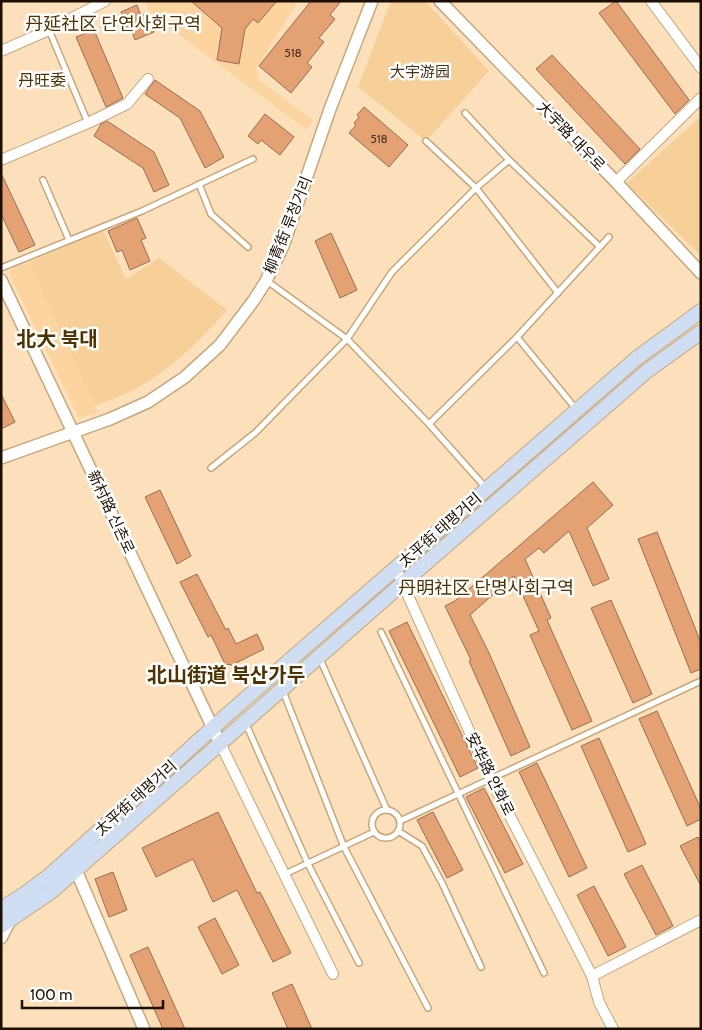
<svg xmlns="http://www.w3.org/2000/svg" width="702" height="1030" font-family="Cabin,'Noto Sans SC','Noto Sans KR',sans-serif">
<style>
.built{fill:#fbd49f}
.green{fill:#f7cf98}
.building{fill:#e4a274;stroke:#996d4e}
.lines{fill:none;stroke-linecap:round;stroke-linejoin:round}
.service-casing{stroke:#c7a77a;stroke-width:8}
.minor-casing{stroke:#c7a77a;stroke-width:12}
.tertiary-casing{stroke:#c7a77a;stroke-width:14}
.secondary-casing{stroke:#c7a77a;stroke-width:16}
.service{stroke:#fff;stroke-width:5}
.minor{stroke:#fff;stroke-width:10}
.tertiary{stroke:#fff;stroke-width:11}
.secondary{stroke:#cfdef2;stroke-width:14}
.labels{text-anchor:middle;stroke-width:5;stroke-linejoin:round;paint-order:stroke}
.number-label{font-size:12px;fill:#4d341e}
.park-label{font-size:15px;fill:#483417;stroke:#fff}
.street-label{font-size:15px;fill:#1b0f01;stroke:#fff}
.neighbourhood-label{font-size:16px;fill:#4e3301;stroke:#fff}
.quarter-label{font-size:18px;fill:#4e3301;stroke:#fff}
.district-label{font-size:20px;font-weight:bold;fill:#4e3301;stroke:#fff}
</style>
<rect width="100%" height="100%" fill="#fbe0bb"/>
<g class="built">
<path d="M145,1H298L257,67V74L258,79L313,120L307,130L149,12Z"/>
<path d="M29,262L98,413L79,418L11,278L10,273L13,268Z"/>
</g>
<g class="green">
<path d="M391,1H425L489,71L426,141L358,87Z"/>
<path d="M701,116V256L627,183Z"/>
<path d="M103,230L126,279L159,258L227,310C202,339 174,366 141,386C126,395 110,400 95,406L29,262Z"/>
</g>
<g class="building">
<path d="M191,1H277L258,23L253,19L245,29L239,64L217,60L222,28Z"/>
<path d="M311,1H341L330,15L335,19L319,38L324,42L307,63L312,67L291,93L259,66Z"/>
<path d="M616,1L689,100L675,114L599,13Z"/>
<path d="M137,5L141,16L146,14L154,32L135,40L131,29L128,30L121,12Z"/>
<path d="M94,30L123,98L106,107L76,37Z"/>
<path d="M552,55L640,149L625,164L536,69Z"/>
<path d="M155,80L200,111L224,157L205,168L180,118L145,94Z"/>
<path d="M364,107L408,145L389,167L349,133L356,125L354,123L359,117L357,115Z"/>
<path d="M265,114L294,137L280,155L261,140L258,144L248,136Z"/>
<path d="M107,121L154,152L169,185L154,192L143,168L94,136L101,124Z"/>
<path d="M1,173L35,245L19,252L1,214Z"/>
<path d="M137,218L146,238L141,240L150,261L130,270L122,250L117,252L108,231Z"/>
<path d="M331,233L357,290L340,298L315,241Z"/>
<path d="M1,394L15,422L1,429Z"/>
<path d="M593,482L613,505L587,528L609,579L593,586L569,531L544,553L539,548L525,559L551,618L547,620L592,721L572,730L530,635L539,631L514,576L470,615L489,653L530,747L511,756L469,661L471,660L445,606L455,601Z"/>
<path d="M160,490L191,556L177,564L145,497Z"/>
<path d="M657,532L701,643V669L691,673L638,539Z"/>
<path d="M197,574L226,630L228,628L236,644L257,634L264,649L232,665L225,664L211,635L208,637L180,582Z"/>
<path d="M611,600L652,694L633,703L591,608Z"/>
<path d="M407,622L478,768L460,777L389,631Z"/>
<path d="M657,711L701,809V819L687,826L639,719Z"/>
<path d="M599,738L646,844L628,852L581,746Z"/>
<path d="M537,763L587,868L569,877L519,772Z"/>
<path d="M484,788L523,864L505,873L466,797Z"/>
<path d="M218,812L257,893L260,892L291,953L273,962L237,890L213,902L193,859L156,877L142,848Z"/>
<path d="M433,812L463,870L447,878L417,820Z"/>
<path d="M698,837L701,843V886L680,846Z"/>
<path d="M642,865L673,926L656,935L624,874Z"/>
<path d="M113,872L127,910L109,917L95,879Z"/>
<path d="M594,886L626,947L608,956L577,895Z"/>
<path d="M215,918L239,965L222,974L198,927Z"/>
<path d="M148,947L185,1029H163L130,955Z"/>
<path d="M292,984L312,1029H288L272,993Z"/>
</g>
<g class="lines">
<defs>
<g id="service">
<path d="M49,30L88,123"/>
<path d="M465,113L509,160L600,247"/>
<path d="M426,141L476,188L558,293"/>
<path d="M43,180L69,240"/>
<path d="M199,184L211,214L248,247"/>
<path d="M1,268L142,211L253,159"/>
<path d="M267,281L347,339L429,424L485,487"/>
<path d="M517,337L576,409"/>
<path d="M429,424L517,337L609,237"/>
<path d="M211,468L255,433L347,339L392,272L476,188L509,160"/>
<path d="M381,632L544,973"/>
<path d="M320,659L387,810"/>
<path d="M283,691L344,847L428,1008"/>
<path d="M246,724L308,864L359,963"/>
<circle cx="386" cy="824" r="14"/>
<path d="M400,821L701,681"/>
<path d="M398,831L422,846L442,883L481,967"/>
<path d="M285,874L374,832"/>
</g>
<g id="minor">
<path d="M651,1L701,68"/>
<path d="M1,51L49,30L105,1"/>
<path d="M1,160L88,123L127,104L148,79"/>
<path d="M616,182L701,98"/>
<path d="M396,569L490,777L592,976L599,1002L613,1029"/>
<path d="M220,743L333,974"/>
<path d="M592,976L701,920"/>
</g>
<g id="tertiary">
<path d="M440,1L616,182L701,273"/>
<path d="M1,280L220,743"/>
<path d="M1,458L110,419L148,402L185,377L220,345L254,300L266,281L283,246L330,109L372,1"/>
<path d="M73,863L144,1029"/>
<path d="M1,938L11,919"/>
</g>
<g id="secondary">
<path d="M1,909L23,895L49,876L228,714L637,358L701,311"/>
<path d="M1,926L51,892L403,583L647,371L701,332"/>
</g>
</defs>
<use href="#service" class="service-casing"/>
<use href="#minor" class="minor-casing"/>
<use href="#tertiary" class="tertiary-casing"/>
<use href="#secondary" class="secondary-casing"/>
<use href="#service" class="service"/>
<use href="#minor" class="minor"/>
<use href="#tertiary" class="tertiary"/>
<use href="#secondary" class="secondary"/>
</g>
<g class="labels">
<g class="number-label">
<text x="293" y="57">518</text>
<text x="379" y="143">518</text>
</g>
<g class="park-label">
<text x="420" y="77">大宇游园</text>
</g>
<g class="street-label">
<text transform="translate(571 136) rotate(46)" y="5">大宇路 대우로</text>
<text transform="translate(288 225) rotate(-68)" y="5">柳青街 류청거리</text>
<text transform="translate(111 512) rotate(65)" y="5">新村路 신촌로</text>
<text transform="translate(440 530) rotate(-41)" y="5">太平街 태평거리</text>
<text transform="translate(490 774) rotate(64)" y="5">安华路 안화로</text>
<text transform="translate(136 798) rotate(-42)" y="5">太平街 태평거리</text>
</g>
<g class="neighbourhood-label">
<text x="42" y="86">丹旺委</text>
</g>
<g class="quarter-label">
<text x="113" y="30">丹延社区 단연사회구역</text>
<text x="486" y="594">丹明社区 단명사회구역</text>
</g>
<g class="district-label">
<text x="57" y="346">北大 북대</text>
<text x="226" y="682">北山街道 북산가두</text>
</g>
</g>
<rect width="702" height="1030" fill="none" stroke="#1b0f01" stroke-width="5"/>
<path d="M22 1000v8h141v-8" fill="none" stroke="#1b0f01" stroke-width="2.5"/>
<text x="30" y="1000" font-size="15" fill="#1b0f01" stroke="#ffffff" stroke-width="4" paint-order="stroke">100 m</text>
</svg>
